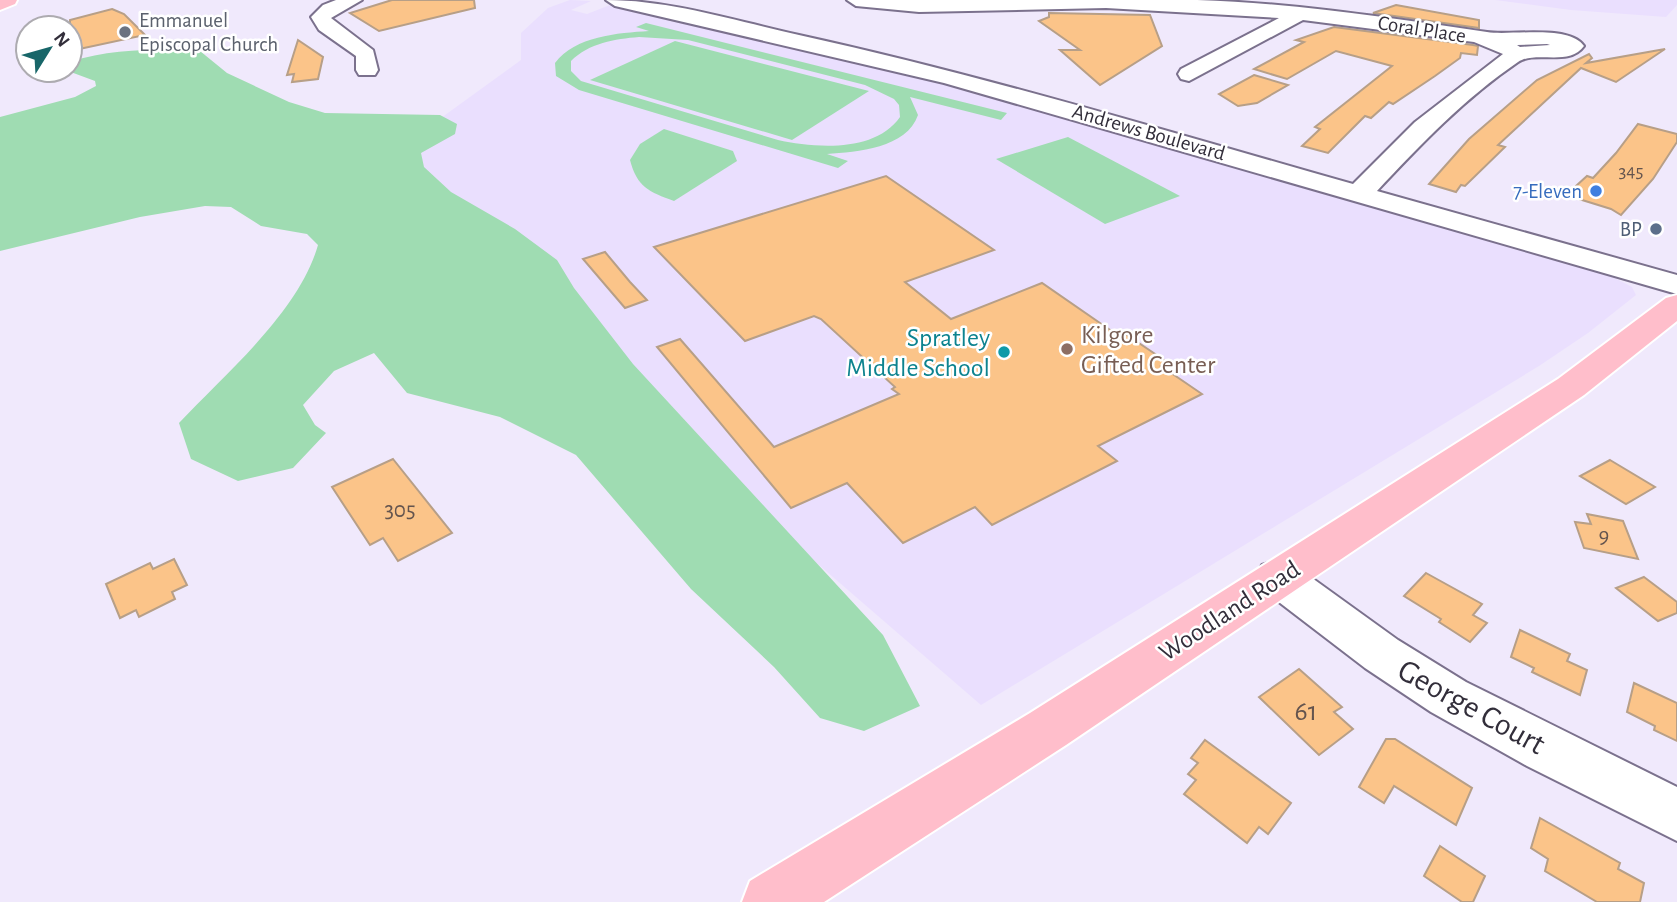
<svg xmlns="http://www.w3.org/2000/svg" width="1677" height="902" font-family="'Alegreya Sans',sans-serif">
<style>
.built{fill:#eadffe}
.green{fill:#9fdcb2;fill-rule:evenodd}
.building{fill:#fbc489;stroke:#b79f87;stroke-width:2}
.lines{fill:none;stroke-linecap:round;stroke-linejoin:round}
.minor-casing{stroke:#7b718d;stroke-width:4}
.major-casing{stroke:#fff;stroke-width:4}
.minor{fill:#fff;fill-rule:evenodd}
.major{fill:#ffbecb;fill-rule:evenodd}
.worship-dot{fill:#6b7280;stroke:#fff;stroke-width:2.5}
.shop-dot{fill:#3f7fe0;stroke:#fff;stroke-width:2.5}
.service-dot{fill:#5c6f8a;stroke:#fff;stroke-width:2.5}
.education-dot{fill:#8d6e63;stroke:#fff;stroke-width:2.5}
.culture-dot{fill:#0f9aa8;stroke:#fff;stroke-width:2.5}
.labels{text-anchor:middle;stroke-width:5;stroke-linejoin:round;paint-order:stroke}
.far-number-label{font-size:19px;fill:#64544e}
.far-worship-label{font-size:21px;fill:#5b616d;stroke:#fff;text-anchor:start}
.far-street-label{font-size:21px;fill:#322e3a;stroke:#fff}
.far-shop-label{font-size:21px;fill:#366cbe;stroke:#fff;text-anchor:end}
.far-service-label{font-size:21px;fill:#4e5e75;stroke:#fff;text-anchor:end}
.number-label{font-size:23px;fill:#64544e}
.education-label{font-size:26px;fill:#785e54;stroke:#fff;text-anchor:start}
.culture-label{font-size:26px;fill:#0d838f;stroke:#fff;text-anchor:end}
.street-label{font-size:26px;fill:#322e3a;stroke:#fff}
.near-number-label{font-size:28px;fill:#64544e}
.near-street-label{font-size:32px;fill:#322e3a;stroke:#fff}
</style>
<rect width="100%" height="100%" fill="#f0e9fc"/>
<g class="built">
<path d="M570,0L591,1L571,10L587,14L610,5L872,65L1008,101L1613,277L1632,287L1636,295L1588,333L1539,366L981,705L365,173L521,60V33L548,8Z"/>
<path d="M1495,0H1677V5L1666,17L1571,10Z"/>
</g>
<g class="green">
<path d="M646,23L1007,113L1001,120L910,97L918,115C907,148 857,152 827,154L848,161L838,168L579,90L556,76L555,63C575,36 618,33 649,31L636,27ZM639,37L688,40L865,85L894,99L899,105L900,117C875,153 815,148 778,140L591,84L581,81L571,71V61C589,43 615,39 639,37Z"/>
<path d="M675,41L869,91L792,140L590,80Z"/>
<path d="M170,49L200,51L227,73L289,102L325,113L440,115L457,124L455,134L421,153L424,167L451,192L515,229L557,260L574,288L633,364L883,635L920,706L864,731L820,718L774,667L691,589L576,455L500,417L407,393L374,353L334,371L303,405L315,425L326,433L293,468L238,481L191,459L179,423C226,373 299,312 318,245L307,234L261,226L231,207L205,206L140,217L0,251V117L75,97L96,86L95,81L68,71L70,62C103,51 135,50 170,49Z"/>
<path d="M664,129L733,151L737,161L674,201C649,192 637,187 630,160L640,144Z"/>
<path d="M1068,137L1180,196L1105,224L996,159Z"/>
</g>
<g class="building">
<path d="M392,0H474L475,8L379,31L350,13Z"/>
<path d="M1396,5L1479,20V28L1373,13Z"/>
<path d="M112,9L124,14L145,35L70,51V20Z"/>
<path d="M1049,13L1150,15L1162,46L1100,85L1060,50H1080L1039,21L1049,17Z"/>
<path d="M1334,27L1473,45L1478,46L1477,55L1461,53L1460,58L1435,76L1393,104L1389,102L1371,118L1365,116L1328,153L1302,146L1320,129L1315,127L1392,66L1336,51L1287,79L1254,69L1304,42L1296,40Z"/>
<path d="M298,40L323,57L318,79L292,82L294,74L287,75Z"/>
<path d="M1665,49L1616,82L1581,68L1498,145L1505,147L1465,186L1461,185L1456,192L1429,184L1469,139L1537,80L1589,54L1592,58L1586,63Z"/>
<path d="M1254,75L1288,85L1257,103L1238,106L1219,94Z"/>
<path d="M1638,124L1677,134V142L1653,179L1621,215L1611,209L1566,195L1587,176L1593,178L1616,153Z"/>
<path d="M886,176L994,250L905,282L951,319L1042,283L1113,332L1121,331L1167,362L1161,366L1202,394L1098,446L1117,461L992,525L975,507L903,543L847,483L791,508L657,347L680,339L774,447L899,394L892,389L895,387L821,319L814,316L745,341L654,247Z"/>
<path d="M605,252L630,282L647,300L625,308L583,259Z"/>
<path d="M393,459L452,533L398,561L383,538L370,545L332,487Z"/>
<path d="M1610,460L1655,487L1626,504L1580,476Z"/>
<path d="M1587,514L1623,521L1638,559L1584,548L1575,522L1591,524Z"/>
<path d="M174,559L187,585L172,592L175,599L139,617L136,610L120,618L106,584L150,563L153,569Z"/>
<path d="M1426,573L1482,604L1473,615L1487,623L1470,642L1439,622L1441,619L1404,596Z"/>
<path d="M1644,577L1677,602V613L1658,621L1616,588Z"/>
<path d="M1520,630L1570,654L1567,661L1587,670L1580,695L1532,672L1534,668L1511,657Z"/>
<path d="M1299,669L1342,707L1334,712L1353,729L1319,755L1259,697Z"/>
<path d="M1634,683L1677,703V741L1654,730L1655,726L1627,712Z"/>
<path d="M1386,739H1395L1472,788L1456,825L1394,786L1384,803L1359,787Z"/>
<path d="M1205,740L1291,803L1268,834L1259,827L1247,843L1184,794L1196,780L1188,774L1198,763L1191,758Z"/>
<path d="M1540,818L1620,863L1618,869L1644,883L1640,902H1597L1545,871L1548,859L1531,848Z"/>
<path d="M1440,846L1485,876L1473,902H1462L1424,876Z"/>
</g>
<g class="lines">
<defs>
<g id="minor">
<path d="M336,0H362L331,18L373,50L378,70L375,75H359L356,70V56L319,30L311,17L323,5Z"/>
<path d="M606,0C671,0 736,21 799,35C986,76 1169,132 1353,184L1415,122L1503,54L1474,42L1303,20L1189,81L1181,79L1178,74L1181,69L1279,18L1106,8L919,12L856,6L847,0C963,0 1081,0 1197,0C1294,3 1391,18 1487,32C1510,36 1569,24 1584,46C1569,67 1536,50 1518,62C1465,98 1420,145 1377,191L1677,275V294L944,83L615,6ZM1547,44L1550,45L1520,47L1517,45Z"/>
<path d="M1278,560L1294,565L1398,640L1466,682L1677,787V841L1527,766L1431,712L1365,668L1262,589L1256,577L1262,565Z"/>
</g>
<g id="major">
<path d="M0,0H17L15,4L0,10Z"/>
<path d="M1677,295V321L1584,395L1066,745L824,902H742L750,881L1030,713L1558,379L1666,298Z"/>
</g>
</defs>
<use href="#minor" class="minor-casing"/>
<use href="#major" class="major-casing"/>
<use href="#minor" class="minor"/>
<use href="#major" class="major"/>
</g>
<circle class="worship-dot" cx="125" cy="32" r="7"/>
<circle class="shop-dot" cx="1596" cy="191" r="7"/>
<circle class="service-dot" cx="1656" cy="229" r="7"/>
<circle class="education-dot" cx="1067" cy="349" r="7"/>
<circle class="culture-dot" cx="1004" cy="352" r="7"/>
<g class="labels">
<g class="far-number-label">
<text x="1631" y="177">345</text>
</g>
<g class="far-worship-label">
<text x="139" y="27">Emmanuel<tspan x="139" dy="24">Episcopal Church</tspan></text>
</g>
<g class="far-street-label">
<text transform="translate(1422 29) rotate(9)" y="7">Coral Place</text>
<text transform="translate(1149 132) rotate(16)" y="7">Andrews Boulevard</text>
</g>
<g class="far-shop-label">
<text x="1582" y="198">7-Eleven</text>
</g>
<g class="far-service-label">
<text x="1642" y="236">BP</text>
</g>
<g class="number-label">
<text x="400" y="517">305</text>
<text x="1604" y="543">9</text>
</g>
<g class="education-label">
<text x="1081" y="343">Kilgore<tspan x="1081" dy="30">Gifted Center</tspan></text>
</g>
<g class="culture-label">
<text x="990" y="346">Spratley<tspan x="990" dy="30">Middle School</tspan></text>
</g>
<g class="street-label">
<text transform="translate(1229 610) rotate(-33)" y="9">Woodland Road</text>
</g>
<g class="near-number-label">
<text x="1306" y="720">61</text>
</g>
<g class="near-street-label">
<text transform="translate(1472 706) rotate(29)" y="11">George Court</text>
</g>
</g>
<g transform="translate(49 49) rotate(53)"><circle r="33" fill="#ffffff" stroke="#adabb0" stroke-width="2"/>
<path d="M0-5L12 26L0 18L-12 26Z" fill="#186669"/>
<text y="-10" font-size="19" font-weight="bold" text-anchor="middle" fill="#322e3a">N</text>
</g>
</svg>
